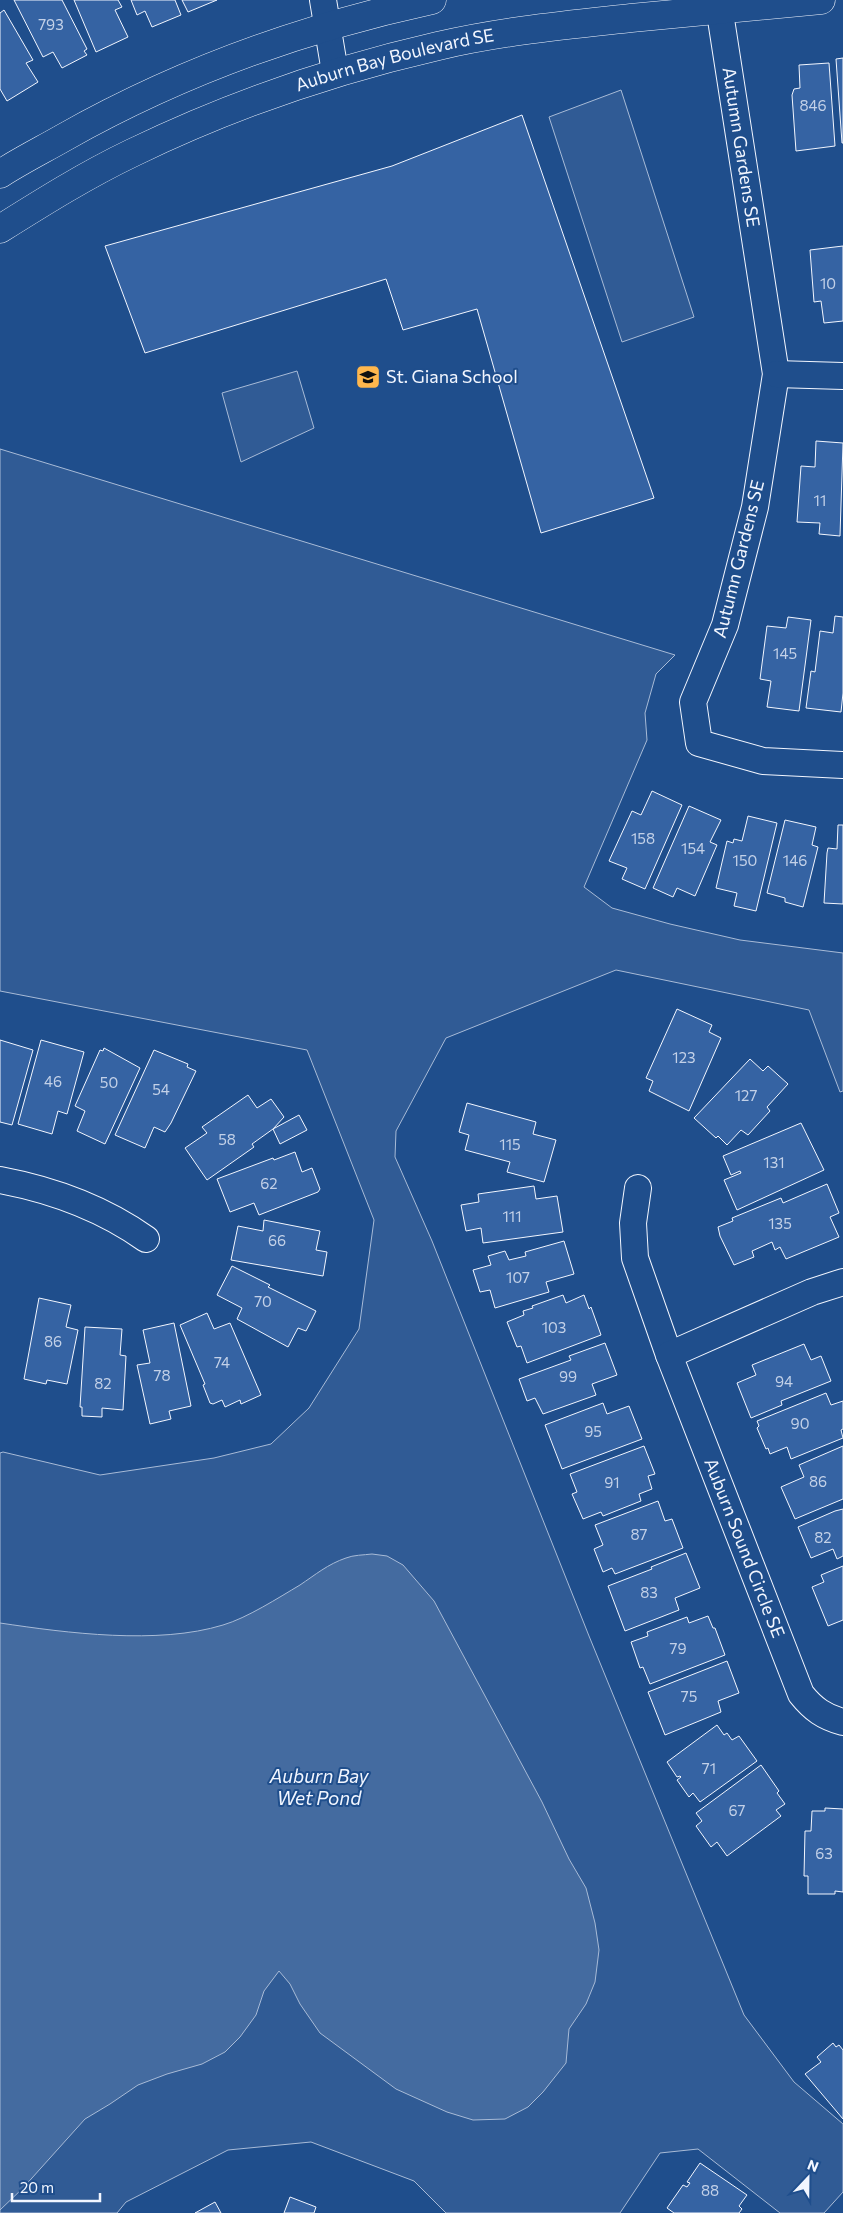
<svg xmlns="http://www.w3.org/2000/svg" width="843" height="2213" font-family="Commissioner,sans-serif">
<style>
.built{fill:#305b95;stroke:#a8bbd7}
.water{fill:#446ba0;stroke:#a8bbd7}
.building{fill:#3563a3;stroke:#f2f6ff}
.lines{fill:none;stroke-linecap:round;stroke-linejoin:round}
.minor-casing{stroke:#f2f6ff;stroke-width:28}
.tertiary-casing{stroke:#f2f6ff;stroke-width:29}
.minor{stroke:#1f4e8c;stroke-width:26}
.tertiary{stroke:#1f4e8c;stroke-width:28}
.labels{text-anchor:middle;stroke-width:4;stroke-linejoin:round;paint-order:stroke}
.number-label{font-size:15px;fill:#c3d1e8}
.street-label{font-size:18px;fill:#f2f6ff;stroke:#1f4e8c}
.poi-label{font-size:18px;fill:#f2f6ff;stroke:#1f4e8c;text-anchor:start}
.water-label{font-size:19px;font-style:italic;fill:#f2f6ff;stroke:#1f4e8c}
</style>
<rect width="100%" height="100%" fill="#1f4e8c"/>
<g class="built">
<path d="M621,90L694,317L622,342L549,117Z"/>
<path d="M297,371L314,428L241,462L222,393Z"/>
<path d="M0,449L675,655L656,674L645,713L647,740L584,887L612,908L670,924L740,940L843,953V1091L840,1092L809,1010L616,970L446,1038L396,1131L395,1157L432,1241L589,1636L744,2015L794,2082L843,2124V2192L824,2213H780L698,2149L660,2153L620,2213H446L414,2181L311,2142L228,2150L126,2202L117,2213H0V1453L3,1452L100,1475L214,1458L271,1444L309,1408L359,1329L374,1220L307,1050L0,991Z"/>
</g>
<path class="water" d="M372,1554L387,1556L403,1565L434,1601L542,1802L569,1859L586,1888L595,1923L599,1950L595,1982L586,2004L569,2029L566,2063L543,2092L528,2107L505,2119L473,2120L447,2112L396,2089L320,2033L300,2004L290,1984L279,1971L264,1991L256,2015L240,2037L225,2052L202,2064L167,2074L138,2085L110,2104L85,2119L23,2188L0,2210V1623C67,1633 158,1645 223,1625C247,1618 278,1598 300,1585C315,1575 328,1564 346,1558C353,1555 364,1555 372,1554Z"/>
<g class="building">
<path d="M14,0H62L87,49L84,51L87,55L62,68L53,52L43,57Z"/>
<path d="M74,0H118L122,7L115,10L128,37L96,52Z"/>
<path d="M131,0H175L181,15L152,27L145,11L137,15Z"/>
<path d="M182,0H217L188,12Z"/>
<path d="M4,10L33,60L26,63L38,82L7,101L0,89V13Z"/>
<path d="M843,58V143H842L836,59Z"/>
<path d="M829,63L835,146L796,151L792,95L794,89L800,88L799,65Z"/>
<path d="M522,115L654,498L541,533L477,309L403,330L386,279L145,353L105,246L392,166Z"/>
<path d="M843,246V321L824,323L821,301L814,302L810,250Z"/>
<path d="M816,441L843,443L840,536L819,534L820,523L797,522L801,466L815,467Z"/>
<path d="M835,616L843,617V693L841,712L806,708L811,671L815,672L820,631L833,633Z"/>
<path d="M788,617L811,620L799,711L767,707L771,681L760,679L767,626L786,628Z"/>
<path d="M652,791L682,805L645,889L622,879L627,868L609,861L632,811L641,815Z"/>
<path d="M689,806L721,820L710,842L717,845L695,896L677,888L673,897L653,888Z"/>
<path d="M748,816L777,823L756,911L734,906L737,893L716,888L727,841L733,843L734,839L742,841Z"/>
<path d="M785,820L816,827L812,845L818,847L803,907L785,902V898L767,893Z"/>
<path d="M838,825H843V904L824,903L827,853L828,848L837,849Z"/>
<path d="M677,1009L712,1025L709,1032L721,1038L689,1111L649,1091L653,1081L646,1078Z"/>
<path d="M0,1040L33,1050L12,1125L0,1122Z"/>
<path d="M41,1040L84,1052L67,1114L58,1111L52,1134L18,1124Z"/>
<path d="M104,1048L140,1068L105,1144L77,1131L85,1111L75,1106L100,1050L103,1051Z"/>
<path d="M154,1050L188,1064L187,1067L196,1071L171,1123L165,1132L154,1127L145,1148L115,1135Z"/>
<path d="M750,1059L763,1071L768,1066L788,1084L767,1107L770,1111L748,1135L741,1130L727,1145L718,1136L716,1138L694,1118Z"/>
<path d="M248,1095L257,1108L271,1099L284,1117L273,1129L252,1144L254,1147L207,1180L185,1148L207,1133L202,1127Z"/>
<path d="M467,1103L536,1122L533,1134L556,1140L544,1182L507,1172L510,1162L465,1150L469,1135L459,1132Z"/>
<path d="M299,1115L307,1130L280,1144L273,1129Z"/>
<path d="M801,1123L824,1170L737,1210L724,1180L741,1173L740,1171L731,1175L723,1156Z"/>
<path d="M295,1152L302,1172L312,1168L320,1189L318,1192L259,1215L254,1203L230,1212L217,1179L273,1158L274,1160Z"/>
<path d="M827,1184L839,1213L830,1217L839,1237L786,1259L780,1247L775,1250L772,1242L752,1251L754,1257L734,1265L720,1236L718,1227L733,1221L732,1218L781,1198L783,1203Z"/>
<path d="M534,1186L536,1199L557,1196L563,1232L483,1243L481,1228L466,1231L461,1205L479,1202L478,1194Z"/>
<path d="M264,1220L320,1231L316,1250L327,1252L323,1276L231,1260L238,1226L263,1231Z"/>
<path d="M564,1241L574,1274L546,1282L549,1292L495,1308L490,1290L480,1292L473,1270L491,1265L488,1256L505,1251L509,1260L526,1256L525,1252Z"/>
<path d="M232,1266L270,1285L268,1287L316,1311L306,1331L298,1328L288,1347L237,1319L242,1308L217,1295Z"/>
<path d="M563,1295L566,1303L584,1295L589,1309L591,1307L601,1335L527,1363L521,1346L517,1347L507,1322L524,1315L523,1311L533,1308L532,1306Z"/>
<path d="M39,1298L71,1305L66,1327L78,1330L67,1384L47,1380L46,1384L24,1379Z"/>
<path d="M207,1313L214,1329L230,1323L261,1395L241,1404L240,1400L225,1407L222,1400L213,1404L210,1403L203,1385L205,1384L180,1325Z"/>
<path d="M174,1323L191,1406L169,1411L171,1419L150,1424L137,1365L150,1363L143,1330Z"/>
<path d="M85,1327L122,1329L120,1355L126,1356L123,1410L102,1408V1417L82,1416V1407H80Z"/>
<path d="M605,1343L617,1375L592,1384L596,1395L543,1414L535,1398L527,1401L519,1379L571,1360L569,1356Z"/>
<path d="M804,1344L811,1360L821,1356L831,1381L781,1401L782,1405L751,1418L737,1383L756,1375L752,1365Z"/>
<path d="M826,1393L831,1405L843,1401V1429L841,1430L843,1438L791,1459L787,1447L770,1454L768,1448L766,1449L757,1428L759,1426L757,1421Z"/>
<path d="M603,1403L607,1414L629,1406L642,1439L562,1469L545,1425Z"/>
<path d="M644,1446L655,1474L648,1476L652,1489L639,1494L641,1501L603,1516L601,1512L583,1519L572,1494L577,1492L570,1474Z"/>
<path d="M843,1446V1499L795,1519L781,1487L804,1477L799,1465Z"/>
<path d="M658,1501L665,1521L672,1519L683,1548L615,1574L612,1568L603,1572L594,1549L603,1545L595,1525Z"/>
<path d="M843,1509V1556L837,1559L833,1549L811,1558L798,1527L835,1511Z"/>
<path d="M686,1553L700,1588L675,1598L679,1610L625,1631L608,1586L652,1569L651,1567Z"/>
<path d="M843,1566V1620L828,1626L812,1587L824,1582L821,1575Z"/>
<path d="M708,1616L713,1628H715L725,1655L650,1684L643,1667L640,1668L631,1642L648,1636L647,1632L687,1617L689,1623Z"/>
<path d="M727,1661L739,1693L718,1701L721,1712L665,1735L648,1692Z"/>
<path d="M717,1725L724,1735L727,1733L732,1740L739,1736L757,1761L700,1802L693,1793L689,1797L677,1780L681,1777L680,1776L677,1777L667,1762Z"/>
<path d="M761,1765L779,1791L777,1793L785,1804L776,1810L781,1816L727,1856L717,1842L711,1847L696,1826L702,1821L696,1813Z"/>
<path d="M825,1808L843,1809V1892L835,1891V1894H808V1876H804L805,1831H811L812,1811H825Z"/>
<path d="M833,2043L836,2047L839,2045L843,2050V2119L805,2074L821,2062L817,2057Z"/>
<path d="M700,2163L747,2195L739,2206L742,2209L739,2213H674L667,2208L683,2185L687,2187L690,2183L687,2182Z"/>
<path d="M290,2197L316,2207L314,2213H284Z"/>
<path d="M215,2202L221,2213H195Z"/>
</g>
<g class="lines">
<defs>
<g id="minor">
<path d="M323,0L335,72"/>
<path id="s1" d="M718,0L776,374L755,507L725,625L693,702L699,743L763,761L843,765"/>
<path d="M776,374L843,376"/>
<path d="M0,1180C53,1190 101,1207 146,1239"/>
<path d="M638,1188L633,1223L635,1258L669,1355"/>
<path id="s2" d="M843,1282L812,1292L669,1355L801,1694C813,1709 824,1717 843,1722"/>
</g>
<g id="tertiary">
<path d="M0,174C20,161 42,150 63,138C178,73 302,28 432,0"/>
<path id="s3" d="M0,229C43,202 86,175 132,153C229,106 333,70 438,46C502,31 567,25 631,18C695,12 758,6 821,0"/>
</g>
</defs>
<use href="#minor" class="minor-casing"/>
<use href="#tertiary" class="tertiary-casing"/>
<use href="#minor" class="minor"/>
<use href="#tertiary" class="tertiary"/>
</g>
<defs>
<symbol id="school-square" viewBox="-11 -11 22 22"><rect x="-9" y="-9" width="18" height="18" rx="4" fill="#ffb74d" stroke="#1f4e8c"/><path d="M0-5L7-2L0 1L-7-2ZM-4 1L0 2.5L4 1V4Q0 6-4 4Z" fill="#111"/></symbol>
</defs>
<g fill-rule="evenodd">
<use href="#school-square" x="354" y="363" width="28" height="28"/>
</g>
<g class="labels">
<g class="number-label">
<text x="51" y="30">793</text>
<text x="813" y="111">846</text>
<text x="828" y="289">10</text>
<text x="820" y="506">11</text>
<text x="785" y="659">145</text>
<text x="643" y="844">158</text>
<text x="693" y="854">154</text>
<text x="745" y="866">150</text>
<text x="795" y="866">146</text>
<text x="684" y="1063">123</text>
<text x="53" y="1087">46</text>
<text x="109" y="1088">50</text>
<text x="161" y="1095">54</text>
<text x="746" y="1101">127</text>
<text x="227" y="1145">58</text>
<text x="510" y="1150">115</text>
<text x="774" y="1168">131</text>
<text x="269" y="1189">62</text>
<text x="512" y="1222">111</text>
<text x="780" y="1229">135</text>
<text x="277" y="1246">66</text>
<text x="518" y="1283">107</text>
<text x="263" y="1307">70</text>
<text x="554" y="1333">103</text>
<text x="53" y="1347">86</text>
<text x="222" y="1368">74</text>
<text x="162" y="1381">78</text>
<text x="568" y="1382">99</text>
<text x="784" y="1387">94</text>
<text x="103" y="1389">82</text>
<text x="800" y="1429">90</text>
<text x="593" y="1437">95</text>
<text x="818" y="1487">86</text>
<text x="612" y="1488">91</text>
<text x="639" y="1540">87</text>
<text x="823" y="1543">82</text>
<text x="649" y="1598">83</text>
<text x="678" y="1654">79</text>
<text x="689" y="1702">75</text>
<text x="709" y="1774">71</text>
<text x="737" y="1816">67</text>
<text x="824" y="1859">63</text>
<text x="710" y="2196">88</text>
</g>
<g class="street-label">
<text dy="6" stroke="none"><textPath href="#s3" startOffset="432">Auburn Bay Boulevard SE</textPath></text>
<text dy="6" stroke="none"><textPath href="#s1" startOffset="149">Autumn Gardens SE</textPath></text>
<text transform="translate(739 559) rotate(-76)" y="6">Autumn Gardens SE</text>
<text dy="6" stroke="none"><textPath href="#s2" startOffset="396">Auburn Sound Circle SE</textPath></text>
</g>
<g class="poi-label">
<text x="386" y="383">St. Giana School</text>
</g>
<g class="water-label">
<text x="319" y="1783">Auburn Bay<tspan x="319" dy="22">Wet Pond</tspan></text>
</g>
</g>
<g transform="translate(808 2178) rotate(22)" stroke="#1f4e8c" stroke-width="4" paint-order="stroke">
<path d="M0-4L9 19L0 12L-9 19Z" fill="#f2f6ff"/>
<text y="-8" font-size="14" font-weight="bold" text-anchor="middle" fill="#f2f6ff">N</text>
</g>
<path d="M12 2193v8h88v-8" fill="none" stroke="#f2f6ff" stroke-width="2.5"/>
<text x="20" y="2193" font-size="15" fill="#f2f6ff" stroke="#1f4e8c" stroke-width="4" paint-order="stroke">20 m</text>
</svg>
